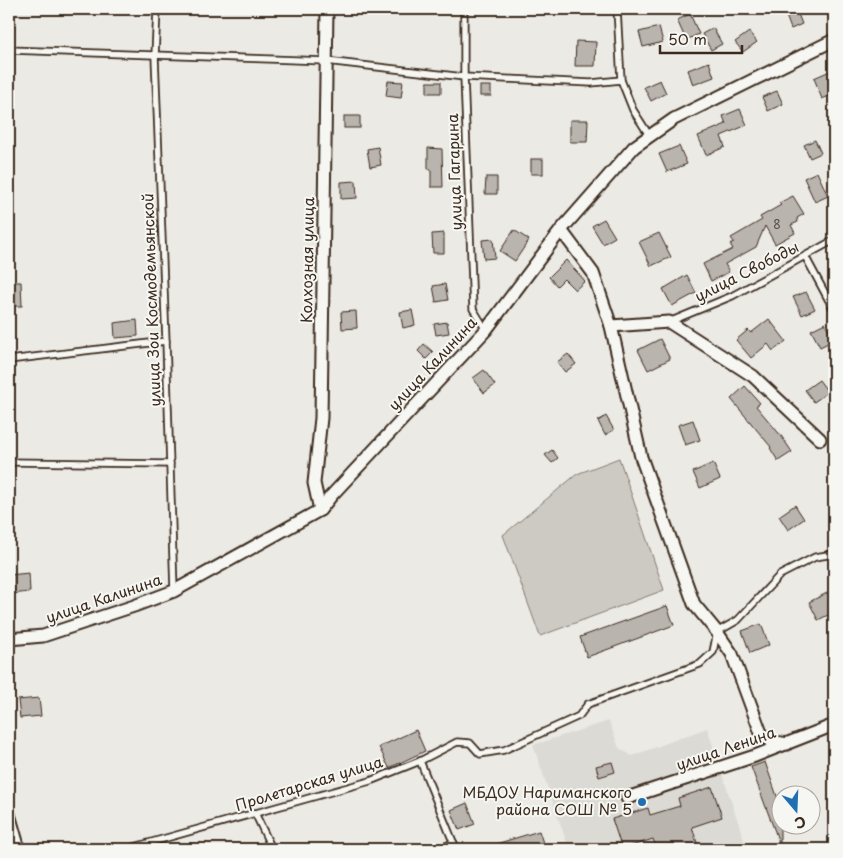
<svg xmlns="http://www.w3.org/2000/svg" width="843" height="858" font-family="'Playpen Sans',sans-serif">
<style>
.built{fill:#dcdad4}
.green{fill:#cdcac4;stroke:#847a71}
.building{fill:#bab4ae;stroke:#3b2a1e}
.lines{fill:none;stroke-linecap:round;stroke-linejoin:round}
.lane-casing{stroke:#3b2a1e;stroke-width:9}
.street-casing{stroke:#3b2a1e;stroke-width:15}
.lane{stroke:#f6f6f2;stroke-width:5.5}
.street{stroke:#f6f6f2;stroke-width:11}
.poi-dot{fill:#1f6fb2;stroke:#f6f6f2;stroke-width:2}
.labels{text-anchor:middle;stroke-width:4;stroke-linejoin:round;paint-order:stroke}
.number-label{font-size:12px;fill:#5b4c42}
.street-label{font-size:15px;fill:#3b2a1e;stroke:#f6f6f2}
.poi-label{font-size:15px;fill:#3b2a1e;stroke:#f6f6f2;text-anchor:end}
</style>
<rect width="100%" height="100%" fill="#ebeae5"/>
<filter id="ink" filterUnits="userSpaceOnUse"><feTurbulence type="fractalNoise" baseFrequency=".02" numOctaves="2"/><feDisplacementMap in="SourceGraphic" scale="10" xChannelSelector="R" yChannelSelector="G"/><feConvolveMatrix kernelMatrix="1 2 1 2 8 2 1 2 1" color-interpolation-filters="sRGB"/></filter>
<g filter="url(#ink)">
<path class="built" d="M609,721L619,748L632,756L707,728L747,849H569L533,745Z"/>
<path class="green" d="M619,458L664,590L540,636L503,535L577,474Z"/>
<g class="building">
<path d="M796,9L802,24L791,29L785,13Z"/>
<path d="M690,14L699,34L686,40L677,20Z"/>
<path d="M659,27L663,42L643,47L639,32Z"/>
<path d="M713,28L722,44L711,50L702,34Z"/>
<path d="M749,32L757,42L743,52L735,42Z"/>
<path d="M576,41L596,42L595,66H575Z"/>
<path d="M709,62L714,77L693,85L688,70Z"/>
<path d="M830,71L834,80V94L822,99L814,78Z"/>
<path d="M660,80L666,93L651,101L644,87Z"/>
<path d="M388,81L403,82L401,98L386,96Z"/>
<rect x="427" y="82" width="14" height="11"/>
<rect x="480" y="86" width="11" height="10"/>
<path d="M777,91L783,104L768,111L762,97Z"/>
<path d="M740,109L747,125L721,136L725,147L706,155L698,136L726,124L723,116Z"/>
<rect x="344" y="116" width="16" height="12"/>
<path d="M570,120H588L587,142H570Z"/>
<path d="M815,140L821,153L810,158L804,145Z"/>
<path d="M679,146L687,164L667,172L659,154Z"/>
<path d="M378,147L381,165L370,167L367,149Z"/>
<path d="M428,148L442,149L443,187H431V169H428Z"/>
<rect x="531" y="159" width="12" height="15"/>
<path d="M817,172L828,196L815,202L804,178Z"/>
<path d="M486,177H497V194H485Z"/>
<path d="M356,181L357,198L341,199V182Z"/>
<path d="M793,196L804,214L797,218L798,222L791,225L795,233L775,244L765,226L756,247L725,264L729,272L711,281L703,264L733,249L730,244L734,242L731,238L762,220L760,217L781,205L779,203Z"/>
<path d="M604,219L615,237L603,244L592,226Z"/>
<path d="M514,230L529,240L515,261L500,251Z"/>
<path d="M444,233V253H433L432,234Z"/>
<path d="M659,233L671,257L651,266L639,242Z"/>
<path d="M493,239L495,258L484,259L482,240Z"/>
<path d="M566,260L585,281L575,290L564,279L557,286L549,277Z"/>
<path d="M687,275L696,293L672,306L663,289Z"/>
<path d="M9,282H21L22,306H9Z"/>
<path d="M445,284L448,300L436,302L433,286Z"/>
<path d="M806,292L815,309L802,315L793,297Z"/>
<path d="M412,310L415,325L403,328L400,312Z"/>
<path d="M356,311L357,328L342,329L341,312Z"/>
<path d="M769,319L786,341L773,351L768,344L751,358L736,340L748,330L751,333Z"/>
<path d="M137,320L138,336L115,338L114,323Z"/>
<path d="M447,322L449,333L436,335L434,324Z"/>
<path d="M825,323L834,340L820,347L811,330Z"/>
<path d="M660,339L670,359L648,370L638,350Z"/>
<path d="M424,344L433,352L426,359L418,351Z"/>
<path d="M568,354L576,364L565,372L557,362Z"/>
<path d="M484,370L495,385L484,393L473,378Z"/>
<path d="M819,380L828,392L814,402L805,390Z"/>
<path d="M745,386L760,403L756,406L782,437L792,452L778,461L770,448L771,447L731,399Z"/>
<path d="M606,416L614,430L605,435L598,421Z"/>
<path d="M693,420L700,440L685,445L678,425Z"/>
<path d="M552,450L558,458L552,463L545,455Z"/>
<path d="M713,463L720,479L700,488L693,472Z"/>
<path d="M795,505L804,519L788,530L779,516Z"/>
<path d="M29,573L30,592L10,594L9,575Z"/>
<path d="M829,592L834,603V612L818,620L809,602Z"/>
<path d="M667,606L674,625L587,657L580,637Z"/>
<path d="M761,624L769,645L750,653L742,631Z"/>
<path d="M39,698L41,716L20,718L18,700Z"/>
<path d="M416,730L425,751L389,768L379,747Z"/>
<path d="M612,762L615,772L599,777L596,766Z"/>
<path d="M765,762L780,805V845L751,767Z"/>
<path d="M712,787L722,817L692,827L699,849H657L653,839L622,849L612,819L648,808L650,815L680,806L678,798Z"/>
<path d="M467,803L475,824L459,830L451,810Z"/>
<path d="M539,831L545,849H486V847Z"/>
</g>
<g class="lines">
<defs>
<g id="lane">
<path d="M157,9L155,56L166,341L174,591"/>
<path d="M464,9V77L473,309L486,330"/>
<path d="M617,9L621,80L633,110L649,135"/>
<path d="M9,50L326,61L464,77L591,83L621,80"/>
<path d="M805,256L834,310"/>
<path d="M669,322L732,296L834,240"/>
<path d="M9,360L166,341"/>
<path d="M9,462L170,464"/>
<path d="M420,761L456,849"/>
<path d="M255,813L272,849"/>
<path d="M127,849L370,781L420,761L457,742L470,743L480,754L504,750L579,716L588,704L700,664L713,652L717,632L738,620L780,575L815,557L834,554"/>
<path d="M437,849L454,843"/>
</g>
<g id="street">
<path d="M561,230L593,273L611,326L641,457L694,604L717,632L732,654L761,733L771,741L787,744"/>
<path d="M611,326L669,322L753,376L820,439"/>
<path d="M320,510L314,483L321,418L327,9"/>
<path d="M9,639L43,636L134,606L174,591L320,510L331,496L486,330L561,230L634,147L674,119L834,40"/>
<path d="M627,798L755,756L834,725"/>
<path d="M9,814L19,849"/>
</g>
</defs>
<use href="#lane" class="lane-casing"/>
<use href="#street" class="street-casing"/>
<use href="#lane" class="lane"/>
<use href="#street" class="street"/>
</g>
</g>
<circle class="poi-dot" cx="642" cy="802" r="5"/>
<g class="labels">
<g class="number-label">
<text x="777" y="229">8</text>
</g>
<g class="street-label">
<text transform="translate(455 172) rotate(-92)" y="5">улица Гагарина</text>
<text transform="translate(308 260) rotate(-89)" y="5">Колхозная улица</text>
<text transform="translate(747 272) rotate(-27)" y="5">улица Свободы</text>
<text transform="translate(152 300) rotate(-92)" y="5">улица Зои Космодемьянской</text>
<text transform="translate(433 364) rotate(-47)" y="5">улица Калинина</text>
<text transform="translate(104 599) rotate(-19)" y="5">улица Калинина</text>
<text transform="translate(726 749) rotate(-19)" y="5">улица Ленина</text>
<text transform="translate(309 784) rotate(-17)" y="5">Пролетарская улица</text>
</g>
<g class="poi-label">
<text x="632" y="798">МБДОУ Нариманского<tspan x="632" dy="17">района СОШ № 5</tspan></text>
</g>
</g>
<rect width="843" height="858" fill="none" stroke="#f6f6f2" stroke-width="30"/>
<rect x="15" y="15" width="813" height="828" fill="none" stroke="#3b2a1e" stroke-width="2" filter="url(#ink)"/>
<g transform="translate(796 810) rotate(161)"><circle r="24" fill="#f6f6f2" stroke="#aba49d"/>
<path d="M0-4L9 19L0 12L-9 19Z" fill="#1f6fb2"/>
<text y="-8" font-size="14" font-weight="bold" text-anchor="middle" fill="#3b2a1e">С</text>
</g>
<path d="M660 45v8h82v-8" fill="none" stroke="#3b2a1e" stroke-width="2.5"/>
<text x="668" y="45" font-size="15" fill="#3b2a1e" stroke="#f6f6f2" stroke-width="4" paint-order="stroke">50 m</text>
</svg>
